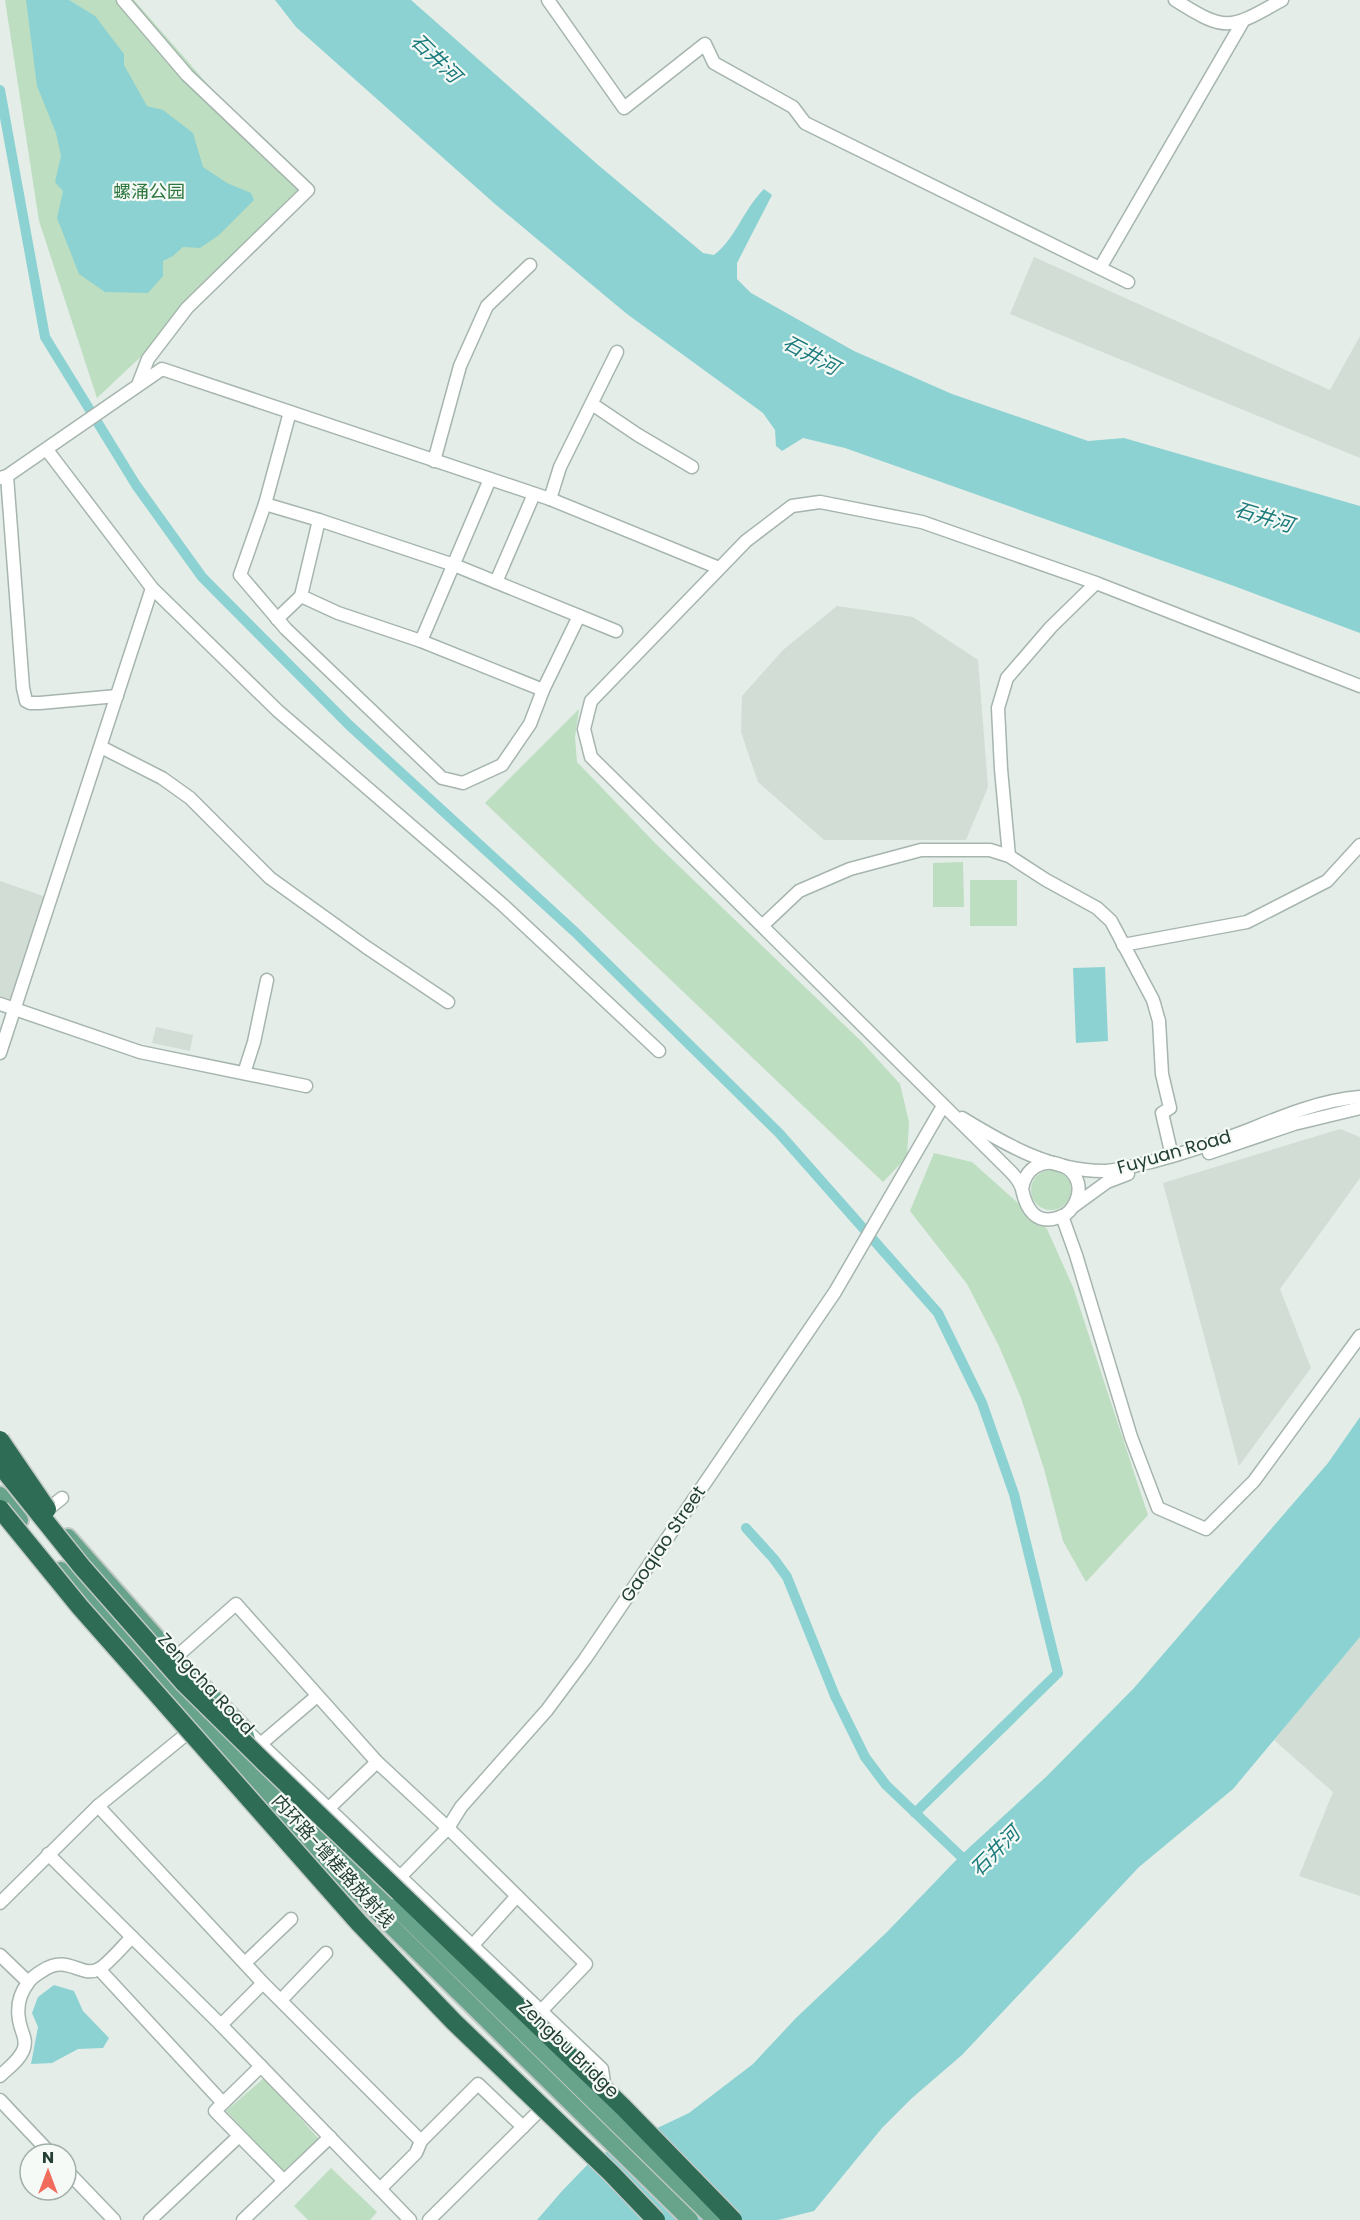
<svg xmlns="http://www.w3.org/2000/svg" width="1360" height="2220" font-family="Poppins,'Noto Sans SC',sans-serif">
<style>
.built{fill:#d2ddd6}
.green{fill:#bddec1}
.water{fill:#8cd2d2}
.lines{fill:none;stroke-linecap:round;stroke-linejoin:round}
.canal{stroke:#8cd2d2;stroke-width:10}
.minor-casing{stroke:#a6b5ae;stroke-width:15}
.major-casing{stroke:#c1c9c6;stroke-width:20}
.minor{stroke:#fff;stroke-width:12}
.major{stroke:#68a38b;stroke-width:16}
.major-bridge-casing{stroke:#c1c9c6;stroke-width:20;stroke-linecap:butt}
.highway-bridge-casing{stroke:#c1c9c6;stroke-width:21;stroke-linecap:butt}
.major-bridge{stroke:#68a38b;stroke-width:16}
.highway-bridge{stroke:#2e6c56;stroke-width:18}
.labels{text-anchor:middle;stroke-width:4.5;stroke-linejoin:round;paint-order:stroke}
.park-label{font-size:18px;fill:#2d773e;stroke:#f5faf6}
.street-label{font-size:18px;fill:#233f33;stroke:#f5faf6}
.water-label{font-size:20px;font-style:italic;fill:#1c7a7c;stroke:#f5faf6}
</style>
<rect width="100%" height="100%" fill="#e4ede8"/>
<g class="built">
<path d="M1034,257L1330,390L1360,336V458L1010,314Z"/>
<path d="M837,606L913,617L978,660L988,787L966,840H824L758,782L741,732L742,696L783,650Z"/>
<path d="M0,881L46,897L12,1002L0,998Z"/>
<path d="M156,1027L193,1035L190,1051L152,1043Z"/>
<path d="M1340,1129L1360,1137V1178L1280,1289L1311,1368L1239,1466L1163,1183Z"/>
<path d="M1360,1637V1896L1299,1876L1333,1792L1274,1740Z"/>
</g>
<g class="green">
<path d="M5,0H134L308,199L97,398L39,221Z"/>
<path d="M579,709L575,737L577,762L656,844L861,1041L900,1084L909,1122L907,1157L883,1182L485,803Z"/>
<path d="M963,862L964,907H933V863Z"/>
<rect x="970" y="880" width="47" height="46"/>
<path d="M934,1153L972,1162L1047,1229L1073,1287L1148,1515L1086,1582L1063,1541L1044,1469L1021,1398L999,1346L967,1284L910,1211Z"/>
<circle cx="1051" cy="1190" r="20"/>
<path d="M264,2078L319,2139L283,2171L226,2111Z"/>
<path d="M331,2168L377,2212L370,2220H308L294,2206Z"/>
</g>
<g class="water">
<path d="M26,0H69L95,16L124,54V65L147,106L163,110L193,133L203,167L227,183L251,193L254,200L219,235L200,248L183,247L173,256L163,261V276L148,293L105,292L79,274L57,218L63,191L55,182L61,156L56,133L37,86Z"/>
<path d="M275,0H411L597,164L703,253L714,255C736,238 743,210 764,189L772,195L737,263V279L751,293L854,351L952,394L1088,441L1124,438L1360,506V633L1234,586L845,448L803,438L782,451L776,446L775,430L763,413L627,314L495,204L296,27Z"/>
<path d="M1105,967L1108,1041L1076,1043L1073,968Z"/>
<path d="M1360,1417V1637L1233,1789L1139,1867L962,2055L912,2098L882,2128L814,2211L778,2220H537L562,2191L594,2158L689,2113L753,2064L796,2018L887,1932L960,1856L1047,1776L1134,1688L1328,1463Z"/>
<path d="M54,1985L74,1991L83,2011L109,2038L103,2048L78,2049L52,2063L31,2064L38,2027L32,2013L38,1997Z"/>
</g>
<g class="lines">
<g class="canal">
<path d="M0,90L45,337L136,485L202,577L349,725L575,932L779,1133L938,1313L982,1403L1014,1494L1058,1673L915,1813"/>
<path d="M746,1528L774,1559L787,1577L835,1696L865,1757L886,1785L970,1865"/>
</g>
<defs>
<g id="minor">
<path d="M123,0L187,75L308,190L187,308L148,359L138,385"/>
<path d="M548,0L624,108L705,44L714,63L793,107L805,123L1128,282"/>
<path d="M1175,0C1227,33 1230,29 1282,0"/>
<path d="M1100,268L1242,23"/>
<path d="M592,404L638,435L692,467"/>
<path d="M290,412L265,504L240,575L286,629L442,778L463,783L502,765L530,724L543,690L579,616"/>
<path d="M47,450L152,588L278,711L503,905L659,1051"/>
<path d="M434,461L460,366L487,306L530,265"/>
<path d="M7,476L23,688L26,701L30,703H40L117,696"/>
<path d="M0,478L7,476L162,369L550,499L719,568"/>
<path d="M490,479L421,641L543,690"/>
<path d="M550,499L560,467L617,352"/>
<path d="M265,504L319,520L454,565L616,631"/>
<path d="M319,520L301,596L338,613L421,641"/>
<path d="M496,582L534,494"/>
<path d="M277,619L301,596"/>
<path d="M101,747L162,778L190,798L270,878L366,947L448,1002"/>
<path d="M1009,856L1001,769L998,708L1007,678L1051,627L1096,583"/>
<path d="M763,925L799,891L850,869L921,850H990L1009,856L1046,880L1097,908L1111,921L1153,1000L1159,1021L1162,1074L1170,1108L1162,1113L1172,1156"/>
<path d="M1123,945L1247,922L1327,881L1360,845"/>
<path d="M0,1004L140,1052L306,1086"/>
<path d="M0,1053L152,588"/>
<path d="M244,1073L254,1042L267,980"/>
<path d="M962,1118C1006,1145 1053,1172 1106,1171C1121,1170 1136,1165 1151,1162C1185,1153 1218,1142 1251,1129C1285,1115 1322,1100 1360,1097"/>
<path d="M1209,1153L1294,1124L1360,1108"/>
<path d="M1022,1189C1029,1144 1092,1163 1076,1201C1073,1208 1067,1215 1060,1217C1036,1226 1026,1209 1022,1189C1020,1182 1014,1175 1009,1170L591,757L584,729L591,701L746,541L792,506L820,502L922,522L1096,583L1360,686"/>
<path d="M1074,1206L1107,1182L1128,1174"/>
<path d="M1062,1216L1076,1255L1131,1437L1158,1508L1206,1529L1254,1481L1360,1336"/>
<path d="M42,1514L62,1498"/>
<path d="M175,1658L236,1604L377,1762L448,1828L586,1964L541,2011"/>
<path d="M245,1729L602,2069L604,2083L601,2089"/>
<path d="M256,1748L317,1696"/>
<path d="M98,1806L263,1983L421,2141"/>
<path d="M328,1809L377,1762"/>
<path d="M48,1854L221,2025L410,2220"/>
<path d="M400,1877L448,1828L461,1807L547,1710L585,1659L835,1292L943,1106"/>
<path d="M0,1903L98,1806L195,1727"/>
<path d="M472,1946L517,1896"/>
<path d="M0,1955L28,1982"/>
<path d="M245,1963L291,1919"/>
<path d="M99,1969L223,2103"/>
<path d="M281,2000L326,1953"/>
<path d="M221,2025L263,1983"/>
<path d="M261,2066L215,2111L284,2181"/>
<path d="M0,2076C8,2068 21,2059 24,2048C26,2041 24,2037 22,2031C16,2014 17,1997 28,1983C31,1978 37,1974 42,1971C68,1953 81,1979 99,1969C107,1965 124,1945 132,1937"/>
<path d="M0,2100L51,2154"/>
<path d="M66,2170L114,2220"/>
<path d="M380,2189L416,2153L421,2141L478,2084L523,2127"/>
<path d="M150,2220L239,2136"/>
<path d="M243,2220L330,2137"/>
<path d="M429,2220L538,2112"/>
</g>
<g id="major">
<path d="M0,1495L20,1520"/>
<path d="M68,1537L175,1658L244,1729L250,1750"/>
<path d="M61,1570L275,1809L382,1917"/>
<path d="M212,1722L296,1812L395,1907"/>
</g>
</defs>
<use href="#minor" class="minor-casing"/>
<use href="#major" class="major-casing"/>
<use href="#minor" class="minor"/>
<use href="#major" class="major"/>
<defs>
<g id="major-bridge">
<path d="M395,1907L715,2220"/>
<path d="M382,1917L690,2220"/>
</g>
<g id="highway-bridge">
<path d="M0,1440L47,1509"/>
<path d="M0,1465L82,1567L184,1683L265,1763L623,2107L733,2220"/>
<path d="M0,1509L80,1607L359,1923L454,2022L611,2173L656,2220"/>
</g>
</defs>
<use href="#major-bridge" class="major-bridge-casing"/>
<use href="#highway-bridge" class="highway-bridge-casing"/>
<use href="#major-bridge" class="major-bridge"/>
<use href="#highway-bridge" class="highway-bridge"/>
</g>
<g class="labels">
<g class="park-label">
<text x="149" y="198">螺涌公园</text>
</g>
<g class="street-label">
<text transform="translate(1174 1152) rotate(-16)" y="6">Fuyuan Road</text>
<text transform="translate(663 1544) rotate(-56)" y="6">Gaoqiao Street</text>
<text transform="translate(206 1684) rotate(47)" y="6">Zengcha Road</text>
<text transform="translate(333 1861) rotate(48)" y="6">内环路-增槎路放射线</text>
<text transform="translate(569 2049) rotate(44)" y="6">Zengbu Bridge</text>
</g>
<g class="water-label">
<text transform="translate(436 58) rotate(44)" y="7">石井河</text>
<text transform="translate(811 355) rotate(28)" y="7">石井河</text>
<text transform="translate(1264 517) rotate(17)" y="7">石井河</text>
<text transform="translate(995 1851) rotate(-45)" y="7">石井河</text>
</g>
</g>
<g transform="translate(48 2172)"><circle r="28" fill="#f5faf6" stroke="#a1afa8" stroke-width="1.5"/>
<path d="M0-4.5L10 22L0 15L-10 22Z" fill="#f26c5d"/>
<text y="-9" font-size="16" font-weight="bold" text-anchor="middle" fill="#233f33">N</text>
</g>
</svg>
